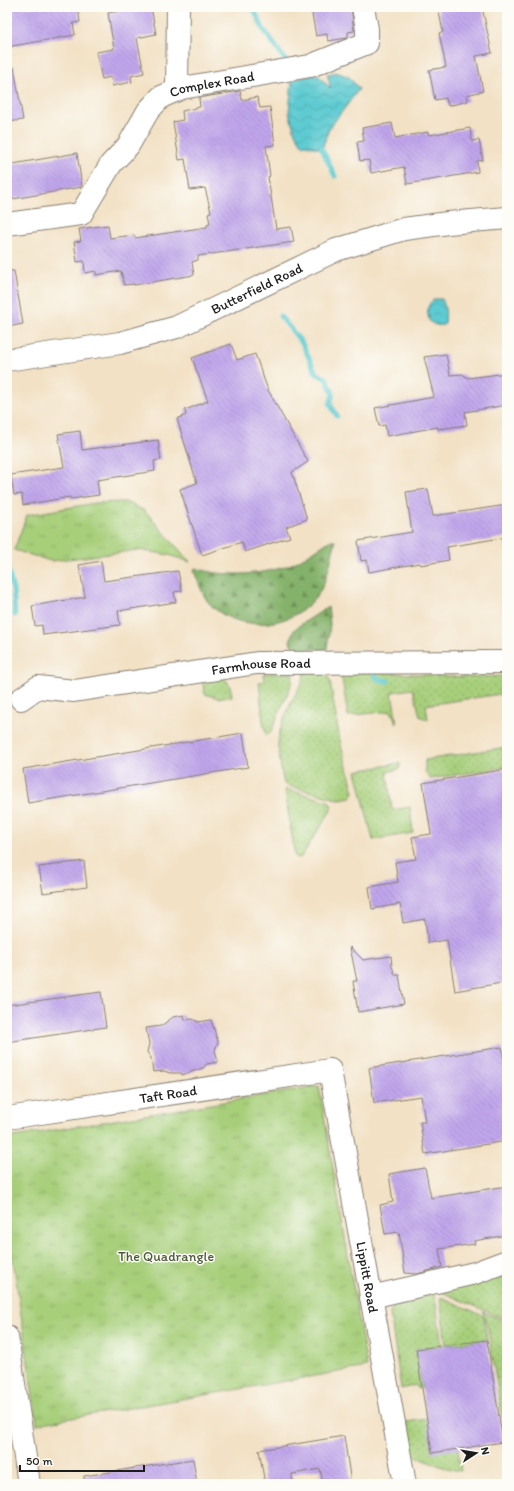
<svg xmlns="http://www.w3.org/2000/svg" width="514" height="1491" font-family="Itim,sans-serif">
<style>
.grass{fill:url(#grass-dots);stroke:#62764b}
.forest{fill:url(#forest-firs);stroke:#506743}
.park{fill:url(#park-tufts);stroke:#62764b}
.water{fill:url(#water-waves);stroke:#3c7476}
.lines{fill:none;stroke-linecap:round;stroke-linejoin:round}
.stream{stroke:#5dcbd1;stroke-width:5}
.building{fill:url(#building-back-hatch)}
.minor-casing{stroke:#877e70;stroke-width:24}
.minor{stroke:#fff;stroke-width:22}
.labels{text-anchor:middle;stroke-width:3;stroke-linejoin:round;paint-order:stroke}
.street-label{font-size:14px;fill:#1c1c1c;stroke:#fdfcf7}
.park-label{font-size:14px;fill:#4d5b3d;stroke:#fdfcf7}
</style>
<defs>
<pattern id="grass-dots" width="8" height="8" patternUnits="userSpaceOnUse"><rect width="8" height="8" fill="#a7cf7a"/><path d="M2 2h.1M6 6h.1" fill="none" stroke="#8fb169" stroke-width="1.8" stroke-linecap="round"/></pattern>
<pattern id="forest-firs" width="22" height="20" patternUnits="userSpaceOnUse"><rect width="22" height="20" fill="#85b26a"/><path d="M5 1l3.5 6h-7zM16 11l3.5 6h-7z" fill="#6c9056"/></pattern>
<pattern id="park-tufts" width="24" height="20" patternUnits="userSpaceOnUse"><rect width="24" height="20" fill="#a7cf7a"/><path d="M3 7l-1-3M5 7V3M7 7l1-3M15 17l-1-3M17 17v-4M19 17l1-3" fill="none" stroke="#8fb169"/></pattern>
<pattern id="water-waves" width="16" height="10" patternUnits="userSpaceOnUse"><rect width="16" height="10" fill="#5dcbd1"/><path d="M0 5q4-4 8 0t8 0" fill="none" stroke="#50aeb3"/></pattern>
<pattern id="building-back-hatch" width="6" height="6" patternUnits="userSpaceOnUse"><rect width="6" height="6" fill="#c0a5eb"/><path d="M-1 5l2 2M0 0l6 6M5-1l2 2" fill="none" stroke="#a48dc9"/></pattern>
</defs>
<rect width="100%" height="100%" fill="#fdfcf7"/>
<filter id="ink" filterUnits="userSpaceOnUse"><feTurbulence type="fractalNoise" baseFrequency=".025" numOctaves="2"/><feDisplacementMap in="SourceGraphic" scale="8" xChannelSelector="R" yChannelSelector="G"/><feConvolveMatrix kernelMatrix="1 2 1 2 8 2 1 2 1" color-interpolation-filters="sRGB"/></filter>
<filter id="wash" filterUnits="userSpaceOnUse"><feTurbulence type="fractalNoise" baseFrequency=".012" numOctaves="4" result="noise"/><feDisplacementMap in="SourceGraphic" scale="16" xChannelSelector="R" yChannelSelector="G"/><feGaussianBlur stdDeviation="0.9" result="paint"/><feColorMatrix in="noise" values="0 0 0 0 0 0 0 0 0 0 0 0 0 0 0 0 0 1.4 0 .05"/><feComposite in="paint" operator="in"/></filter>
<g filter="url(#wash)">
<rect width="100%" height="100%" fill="#f2e1c5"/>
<g class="grass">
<path d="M305,672H326L330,681L340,741L354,792L351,797L340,799L333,798L285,785L283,780C281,769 279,757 278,746C278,723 293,700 303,680Z"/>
<path d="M378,672L464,677L507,676V693L426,705L428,720L420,716L413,689L392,692L397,724L391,711L348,716L341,673Z"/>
<path d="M277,673H293L292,683L271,732L267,735L266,734L263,722L259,682L264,681L263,674Z"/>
<path d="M222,678C230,681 231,689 232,696L218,698L205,694L202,680Z"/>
<path d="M507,747V767L430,779L425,772V760Z"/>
<path d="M400,763V769L387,772L392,810L410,807L413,833L373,840L356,771Z"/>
<path d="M286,789L328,801L332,806L330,812L301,857L298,858L295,856L285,791Z"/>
<path d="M507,1267V1320L439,1291Z"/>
<path d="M433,1295L435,1297L442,1346L416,1349L422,1388L418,1389L416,1385L401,1389L390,1313C396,1296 418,1297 433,1295Z"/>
<path d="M441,1297L482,1315L484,1318L487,1340L446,1345L440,1298Z"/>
<path d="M483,1312L507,1322V1448L488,1328Z"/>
<path d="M427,1419L458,1449L461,1471C450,1470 416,1460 411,1451C408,1445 408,1429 406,1422Z"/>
</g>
<g class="forest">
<path d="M331,540L335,541V544C331,559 328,577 320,591C299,628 237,636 208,602C202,594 198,581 194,571L195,568H196C223,578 268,575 294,563C307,556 319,548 331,540Z"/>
<path d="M328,607L330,624L327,649H294L290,642L293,631L297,627Z"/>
</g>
<g class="park">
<path d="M126,502L145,511L190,562L169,555L140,550L51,561L14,550L27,515L95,503Z"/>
<path d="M319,1086L367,1367L37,1424L7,1218V1138Z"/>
</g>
<g class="water">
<path d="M336,72L349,77L359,89L329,129L322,149L302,144L295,133L289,112L292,80L317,74L331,89L327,74Z"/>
<path d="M435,299H442C446,308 446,315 445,324C440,327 435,325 430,322C427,313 425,305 435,299Z"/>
</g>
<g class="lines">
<g class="stream">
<path d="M252,7L254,9L263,29L286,61"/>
<path d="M322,149L335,176"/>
<path d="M280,316L302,343L316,373L327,379L333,394L330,404L337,416"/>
<path d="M7,566L13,590L15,615"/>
<path d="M373,669L377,679L388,681"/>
</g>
</g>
<g id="blocks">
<g class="building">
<path d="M7,7H78L80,22L73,23L75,35L7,47Z"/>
<path d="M119,7H151L156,34L137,38L144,73L131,76L132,82L112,86L111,77L102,79L96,52L114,49L108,13L120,11Z"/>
<path d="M321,7H351L354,31L348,32V37L347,38L328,41L327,34L316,36L311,9Z"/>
<path d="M438,7H482L492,53L476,56L483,91L467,95L468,101L448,106L446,98L435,100L429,70L446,67L439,33L443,32Z"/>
<path d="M7,67H14L23,120L7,122Z"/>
<path d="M240,91L242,100L257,97L260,108L270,107L275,145L266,146L270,176L268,177L276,229L291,227L294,242L198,256V260L192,262L194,275L134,285V284L124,285L121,271L96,275V271L85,273L84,261L77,262L74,242L81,241L79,229L108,225L110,238L134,235L135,238L207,227V225L210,224L208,213L211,212L205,188L190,190L185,159L179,160L173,122L183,120L182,111L200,107L199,98Z"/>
<path d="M392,123L395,138L428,132L429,135L470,128L472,141L479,140L483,160L477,161L478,172L407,184L404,167L371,173L369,160L360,161L357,142L364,141L362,128Z"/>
<path d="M77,153L82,187L7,200V165Z"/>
<path d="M7,271H14L23,324L7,327Z"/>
<path d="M231,344L237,360L255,354L268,390L308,462L292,472L307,519L286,527L290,537L245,552L242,542L202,555L180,489L197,483L177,419L186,415L185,410L208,401L192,358Z"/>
<path d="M446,354L450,375L462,374L468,378L507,373V405L465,412L467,425L438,429V427L387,436L385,425L379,426L375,408L434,397L424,357Z"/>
<path d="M80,431L82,450L158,440L161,460L154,461L155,471L97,480L99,495L71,499L70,497L23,505L22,494L14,495L11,475L64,467L58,434Z"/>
<path d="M428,489L433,516L507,505V537L447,547L449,560L421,565L420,563L369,572L367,560L361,561L358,541L412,532L406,492Z"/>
<path d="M101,561L104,581L178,571L182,591L174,592L176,602L118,611L120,625L43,635L42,625L35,626L32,606L85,597L79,565Z"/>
<path d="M243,733L248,767L28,803L23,769Z"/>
<path d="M507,769V982L455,991L447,940L428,943L425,919L403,923L400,904L372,909L369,887L398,882L395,862L416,859L412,837L431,834L423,783Z"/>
<path d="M84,861L87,887L43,893L39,867Z"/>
<path d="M350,947L363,960L391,956L392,967L393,969L395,975H399L404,1004L358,1012L353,981H357Z"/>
<path d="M101,992L106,1027L7,1042V1005Z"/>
<path d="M184,1015L185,1020L193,1019L198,1022L211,1020L218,1042L215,1050L218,1062L207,1064L203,1068L182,1075L181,1073H170L164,1071L153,1072L151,1058L147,1052L149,1044L146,1028L161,1026L173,1017Z"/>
<path d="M502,1047L507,1079V1141L425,1154L420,1122H425L421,1096L374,1103L369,1068Z"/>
<path d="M425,1168L431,1198L507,1186V1235L474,1241L475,1244L439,1249L442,1267L417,1274L405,1273L399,1232L385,1234L380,1205L393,1202L389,1174Z"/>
<path d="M487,1340L503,1442L432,1453L416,1349Z"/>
<path d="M344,1436L351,1483L323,1484L320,1469L292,1474L293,1484H265L259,1450Z"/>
<path d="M193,1459L197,1484H84V1476Z"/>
</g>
</g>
</g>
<g filter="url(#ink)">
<use href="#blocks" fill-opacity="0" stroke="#877e70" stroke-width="1"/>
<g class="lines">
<defs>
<g id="minor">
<path d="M177,90L178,7"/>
<path id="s1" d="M7,224L81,214L111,164L128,146L148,111L161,97L182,88L310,66L367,43V29L363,7"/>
<path id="s2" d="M7,360L120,343L177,327L336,250L404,229L448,223L507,218"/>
<path id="s3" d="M21,699L38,687L74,691L257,663L507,662"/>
<path id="s4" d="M7,1118L330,1070L405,1484"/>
<path d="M371,1297L475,1273L507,1261"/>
<path d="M7,1337L29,1484"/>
</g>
</defs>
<use href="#minor" class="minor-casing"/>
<use href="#minor" class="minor"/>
</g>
</g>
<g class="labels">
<g class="street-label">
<text dy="5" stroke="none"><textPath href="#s1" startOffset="270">Complex Road</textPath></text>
<text dy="5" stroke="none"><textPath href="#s2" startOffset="262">Butterfield Road</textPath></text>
<text dy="5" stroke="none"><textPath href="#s3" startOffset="246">Farmhouse Road</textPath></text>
<text dy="5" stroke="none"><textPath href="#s4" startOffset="163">Taft Road</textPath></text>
<text dy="5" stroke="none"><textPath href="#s4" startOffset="537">Lippitt Road</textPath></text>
</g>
<g class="park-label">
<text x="166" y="1261">The Quadrangle</text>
</g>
</g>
<rect width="514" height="1491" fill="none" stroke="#fdfcf7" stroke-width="24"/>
<g transform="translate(476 1453) rotate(78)" stroke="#fdfcf7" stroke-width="3" paint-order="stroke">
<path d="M0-3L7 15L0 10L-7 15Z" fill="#1c1c1c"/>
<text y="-6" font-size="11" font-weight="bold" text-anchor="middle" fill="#1c1c1c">N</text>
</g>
<path d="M20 1465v6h124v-6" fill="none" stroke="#1c1c1c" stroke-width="2"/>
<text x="26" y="1465" font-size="12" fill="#1c1c1c" stroke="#fdfcf7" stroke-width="3" paint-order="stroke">50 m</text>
</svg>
